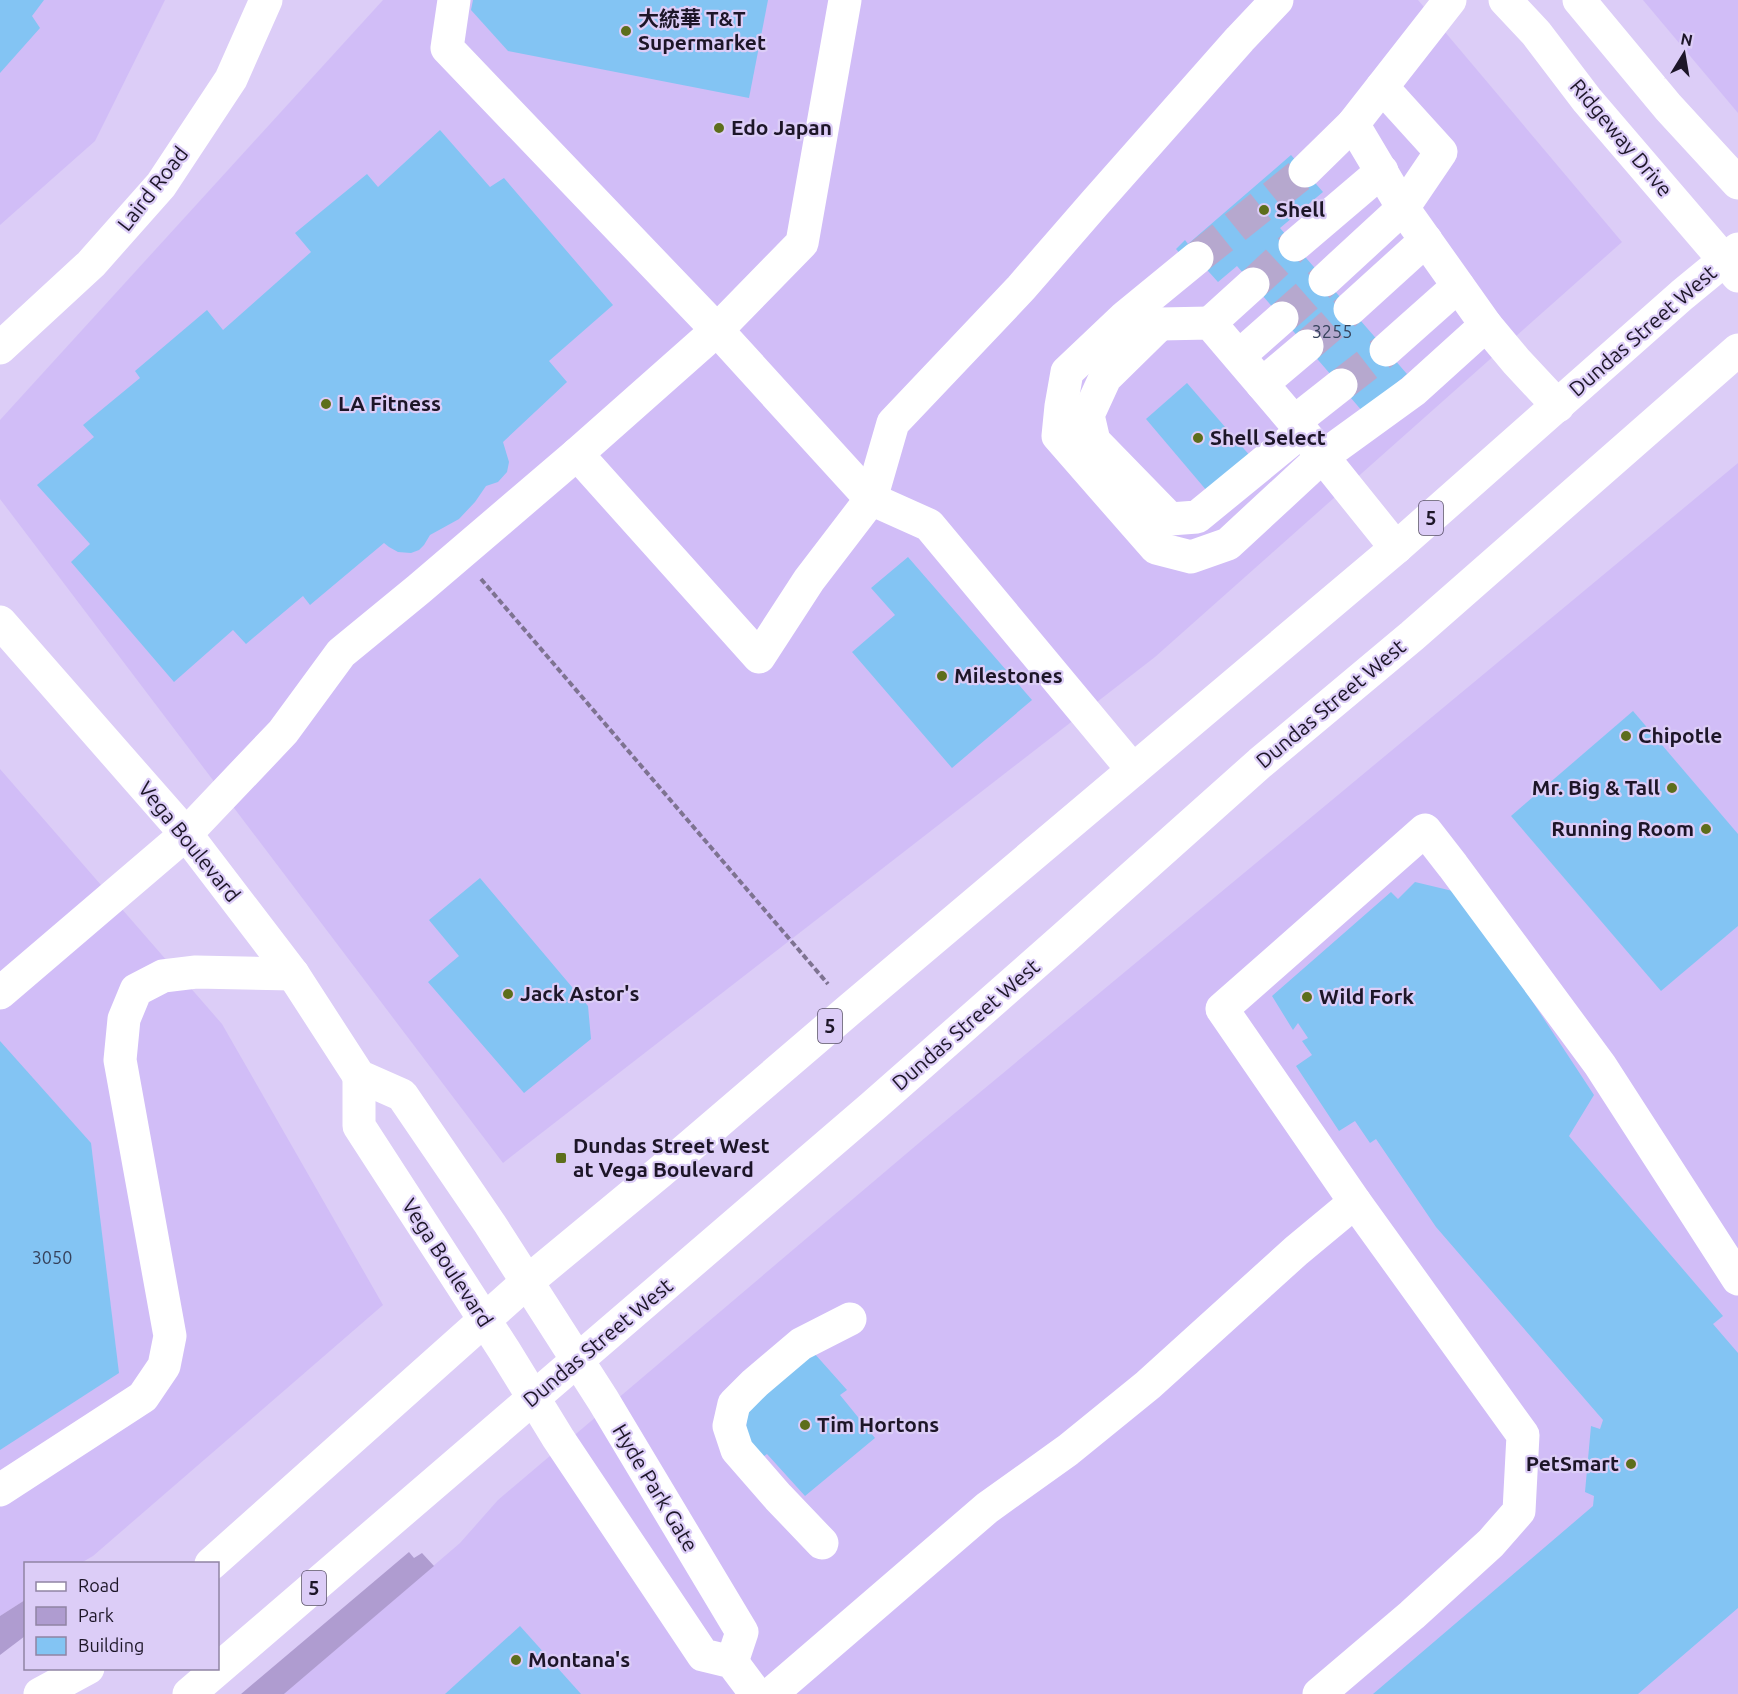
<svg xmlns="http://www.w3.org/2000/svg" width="1738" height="1694" font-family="Ubuntu,'Noto Sans SC',sans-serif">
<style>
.built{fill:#d1bdf7}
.green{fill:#af9cd0}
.building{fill:#83c4f3}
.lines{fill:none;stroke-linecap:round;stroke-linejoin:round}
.minor-tunnel{stroke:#b6a8ce;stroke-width:33;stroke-dasharray:33 16;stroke-linecap:butt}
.path{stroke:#7e7391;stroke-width:4;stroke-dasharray:6 3;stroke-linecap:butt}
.minor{stroke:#fff;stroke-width:33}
.major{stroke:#fff;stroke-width:33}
.highway{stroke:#fff;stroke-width:33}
.poi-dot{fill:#5d6e1b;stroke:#dccdf7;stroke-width:2}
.labels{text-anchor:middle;stroke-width:4.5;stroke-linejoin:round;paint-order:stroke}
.number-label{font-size:18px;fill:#36425b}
.shield{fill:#dccdf7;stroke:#564d66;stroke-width:1.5}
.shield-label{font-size:20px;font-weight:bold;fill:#1d1628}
.poi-label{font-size:21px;font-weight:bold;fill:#1d1628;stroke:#dccdf7;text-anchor:start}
.street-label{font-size:21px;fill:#1d1628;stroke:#dccdf7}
</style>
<rect width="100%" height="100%" fill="#dccdf7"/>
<g class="built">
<path d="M0,0H165L95,141L0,225Z"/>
<path d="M383,0H1418L1622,242L1155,657L503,1163L0,499V420Z"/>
<path d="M1643,0H1738V113Z"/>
<path d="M1738,463V1694H284L460,1543L498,1500L926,1137Z"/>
<path d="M0,769L222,1024L383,1305L93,1556L81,1563L26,1564L25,1600L0,1616Z"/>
</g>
<g class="green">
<path d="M409,1552L414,1558L422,1553L434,1566L284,1694H241Z"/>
<path d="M25,1600V1636L0,1655V1616Z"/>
</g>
<g class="building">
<path d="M0,0H44L32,16L40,28L0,73Z"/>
<path d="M473,0H768L749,98L508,51L471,10Z"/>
<path d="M440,130L490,187L504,178L613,305L549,361L567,382L503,442L509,462L507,472L498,482L486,486L475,502L459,519L430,535L424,545L419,550L411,553L398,552L389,547L384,543L310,605L303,596L246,644L233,630L174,682L71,562L90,544L37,485L94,437L83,425L140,378L135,371L207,310L223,330L311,252L295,233L367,174L378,187Z"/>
<path d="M1291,155L1323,192L1280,228L1407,374L1363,412L1237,266L1218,282L1190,251L1182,256L1176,249L1185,240L1188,244Z"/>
<path d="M1187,383L1251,457L1207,491L1146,419Z"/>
<path d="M908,557L1032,700L952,768L852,652L895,615L871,588Z"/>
<path d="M1633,711L1738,834V926L1661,991L1511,816Z"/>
<path d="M480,878L588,1006L591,1039L524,1093L428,982L459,956L429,920Z"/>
<path d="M1415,882L1461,893L1594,1095L1569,1136L1723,1316L1713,1324L1738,1353V1608L1638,1694H1373L1593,1506L1594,1496L1585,1492L1591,1426L1600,1429L1603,1420L1436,1227L1376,1139L1370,1143L1355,1121L1339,1131L1296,1066L1312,1055L1302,1041L1308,1038L1298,1023L1293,1030L1272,996L1391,892L1398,899Z"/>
<path d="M0,1041L91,1143L119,1373L0,1450Z"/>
<path d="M814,1353L847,1390L840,1395L875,1438L805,1496L767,1454L757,1461L745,1449L747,1411Z"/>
<path d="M520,1626L581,1694H445Z"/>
</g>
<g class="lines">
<g class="minor-tunnel">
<path d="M1197,258L1305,171"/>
<path d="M1253,284L1295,245"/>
<path d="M1282,318L1325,280"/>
<path d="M1307,346L1350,309"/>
<path d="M1341,385L1386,350"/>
</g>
<path class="path" d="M481,579L828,984"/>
<g class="minor">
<path d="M454,0L447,48L717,330L871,499L929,525L1133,770"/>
<path d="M1450,0L1353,124L1403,208L1486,325L1516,361L1558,406"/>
<path d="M1505,0L1536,33L1587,100L1738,276"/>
<path d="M1579,0L1668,107L1738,183"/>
<path d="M1305,171L1353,124"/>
<path d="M1295,245L1382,171"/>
<path d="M1197,258L1125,317L1067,372L1061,406L1058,436L1156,548L1191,557L1228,544L1322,457L1413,391L1486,325"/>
<path d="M1325,280L1403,208L1441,152L1382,87"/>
<path d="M1350,309L1426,240"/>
<path d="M1139,320L1160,324L1210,323L1302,431L1396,548"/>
<path d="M1210,323L1253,284"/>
<path d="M1160,324L1105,378L1088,415L1094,441L1170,519L1197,517L1302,431"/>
<path d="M0,348L91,264L161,185L231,79L266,0"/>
<path d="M1386,350L1458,286"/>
<path d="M1239,356L1282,318"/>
<path d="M1262,384L1307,346"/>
<path d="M1294,422L1341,385"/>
<path d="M577,454L759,657L809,580L871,499L893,423L1021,288L1094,204L1240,39L1277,0"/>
<path d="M0,622L186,834L293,974L359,1076L402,1095L490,1224L603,1400L742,1632L732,1662"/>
<path d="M0,993L186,834L283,732L341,653L419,589L577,454L717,330L802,243L845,0"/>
<path d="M359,1076V1126L504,1350L558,1438L703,1655L732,1662L756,1694"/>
<path d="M0,1490L143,1397L164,1366L170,1336L120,1060L124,1019L136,990L163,976L196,972L293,974"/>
<path d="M822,1543L778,1497L737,1450L729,1426L734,1404L755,1383L801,1344L850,1319"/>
<path d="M771,1694L987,1508L1068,1450L1148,1385L1296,1251L1355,1202"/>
<path d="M1319,1694L1412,1615L1491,1543L1519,1511L1523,1435L1355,1202L1222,1009L1425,830L1453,866L1600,1065L1738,1279"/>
</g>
<g class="major">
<path d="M211,1564L527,1282L660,1172L849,1010L1396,548L1682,295L1738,249"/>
<path d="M189,1694L872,1107L1064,938L1260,763L1412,636L1738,350"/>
</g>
<path class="highway" d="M40,1694L88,1668"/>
</g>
<g class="poi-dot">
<circle cx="626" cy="31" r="6"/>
<circle cx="719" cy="128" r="6"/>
<circle cx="1264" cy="210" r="6"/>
<circle cx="326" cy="404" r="6"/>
<circle cx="1198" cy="438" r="6"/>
<circle cx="942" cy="676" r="6"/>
<circle cx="1626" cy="736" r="6"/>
<circle cx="1672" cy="788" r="6"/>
<circle cx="1706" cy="829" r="6"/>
<circle cx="508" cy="994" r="6"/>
<circle cx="1307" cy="997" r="6"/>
<rect x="555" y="1152" width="12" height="12" rx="3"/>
<circle cx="805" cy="1425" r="6"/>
<circle cx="1631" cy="1464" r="6"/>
<circle cx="516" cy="1660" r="6"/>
</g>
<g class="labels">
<g class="number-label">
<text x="1332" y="338">3255</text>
<text x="52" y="1264">3050</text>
</g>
<g class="shield">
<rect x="1419" y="501" width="24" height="34" rx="4.5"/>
<rect x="818" y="1009" width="24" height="34" rx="4.5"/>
<rect x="302" y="1571" width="24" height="34" rx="4.5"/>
</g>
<g class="shield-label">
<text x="1431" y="525">5</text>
<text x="830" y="1033">5</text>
<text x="314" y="1595">5</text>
</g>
<g class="poi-label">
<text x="638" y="26">大統華 T&amp;T<tspan x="638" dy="24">Supermarket</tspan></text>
<text x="731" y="135">Edo Japan</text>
<text x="1276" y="217">Shell</text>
<text x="338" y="411">LA Fitness</text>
<text x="1210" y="445">Shell Select</text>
<text x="954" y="683">Milestones</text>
<text x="1638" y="743">Chipotle</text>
<text x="1660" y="795" text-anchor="end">Mr. Big &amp; Tall</text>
<text x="1694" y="836" text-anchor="end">Running Room</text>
<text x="520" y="1001">Jack Astor's</text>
<text x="1319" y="1004">Wild Fork</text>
<text x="573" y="1153">Dundas Street West<tspan x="573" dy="24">at Vega Boulevard</tspan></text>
<text x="817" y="1432">Tim Hortons</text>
<text x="1619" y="1471" text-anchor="end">PetSmart</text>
<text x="528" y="1667">Montana's</text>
</g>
<g class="street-label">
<text transform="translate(1621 138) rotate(50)" y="7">Ridgeway Drive</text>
<text transform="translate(153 189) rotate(-52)" y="7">Laird Road</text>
<text transform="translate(1643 331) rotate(-41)" y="7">Dundas Street West</text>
<text transform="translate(1331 704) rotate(-40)" y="7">Dundas Street West</text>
<text transform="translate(189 842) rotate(51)" y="7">Vega Boulevard</text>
<text transform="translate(966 1025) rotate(-41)" y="7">Dundas Street West</text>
<text transform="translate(447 1263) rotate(57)" y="7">Vega Boulevard</text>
<text transform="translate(598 1343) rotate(-40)" y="7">Dundas Street West</text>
<text transform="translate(655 1488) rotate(59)" y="7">Hyde Park Gate</text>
</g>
</g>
<rect x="24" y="1562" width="195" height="108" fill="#dccdf7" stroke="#9084a4" stroke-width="1.5"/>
<rect x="36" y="1582" width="30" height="9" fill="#ffffff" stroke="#9084a4" stroke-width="1.5"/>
<text x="78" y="1592" font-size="18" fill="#1d1628">Road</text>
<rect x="36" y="1607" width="30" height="18" fill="#af9cd0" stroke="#9084a4" stroke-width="1.5"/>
<text x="78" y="1622" font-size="18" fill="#1d1628">Park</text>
<rect x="36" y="1637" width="30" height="18" fill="#83c4f3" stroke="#9084a4" stroke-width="1.5"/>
<text x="78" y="1652" font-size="18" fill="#1d1628">Building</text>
<g transform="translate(1684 54) rotate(11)" stroke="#dccdf7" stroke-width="4.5" paint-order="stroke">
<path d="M0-4.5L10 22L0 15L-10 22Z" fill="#1d1628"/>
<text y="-9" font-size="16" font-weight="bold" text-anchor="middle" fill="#1d1628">N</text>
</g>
</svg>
